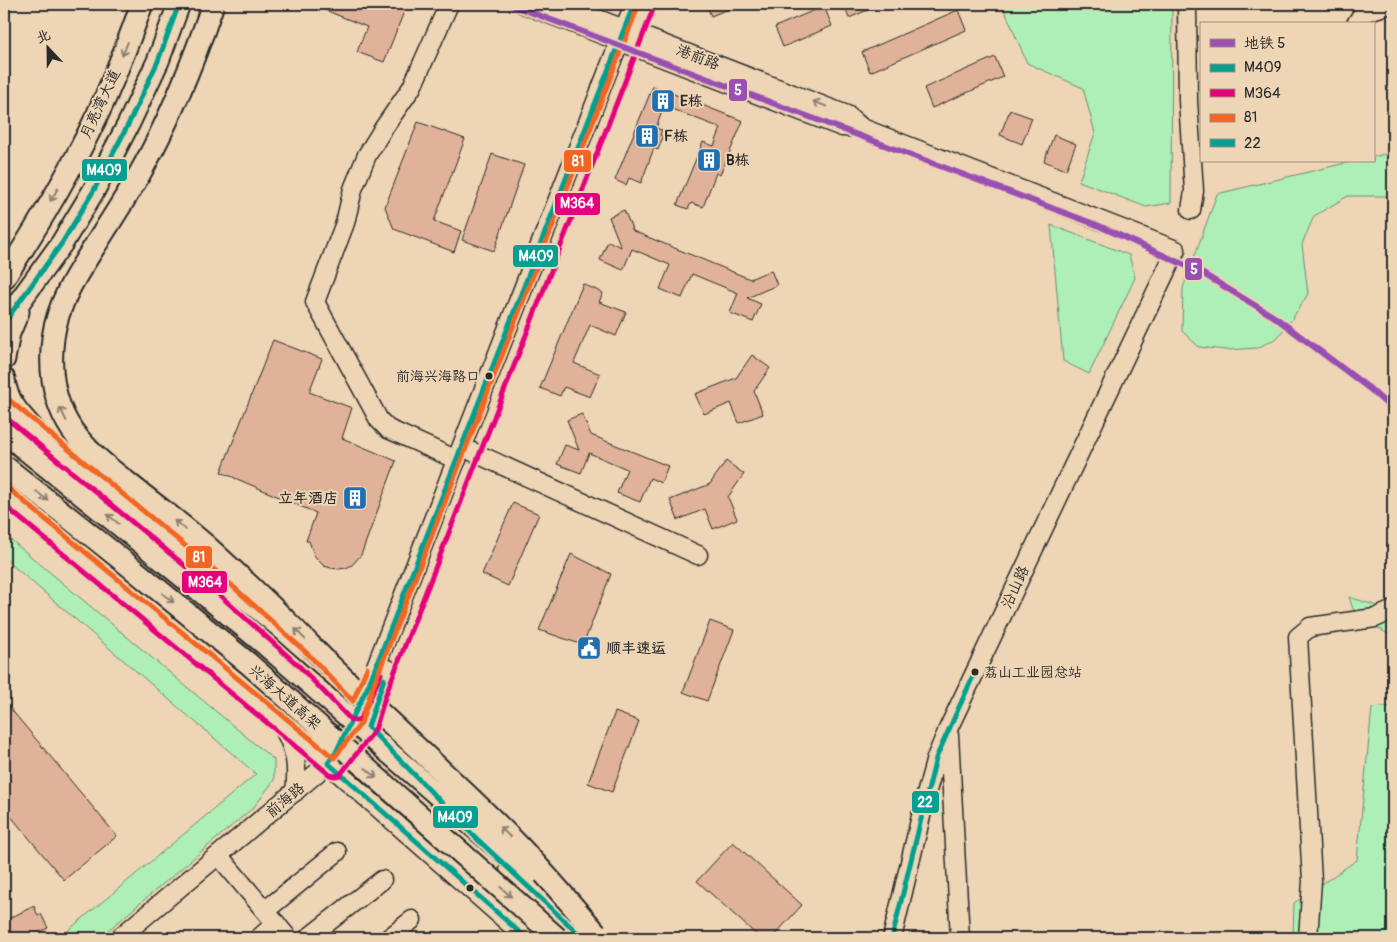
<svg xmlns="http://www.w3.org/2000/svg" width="1397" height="942" font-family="Pangolin,'LXGW WenKai TC',sans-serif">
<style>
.green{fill:#adefb7;stroke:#6c8d71}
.building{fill:#e0b299;stroke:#2b2b2b}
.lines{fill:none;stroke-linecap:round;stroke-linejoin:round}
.minor-casing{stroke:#2b2b2b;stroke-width:21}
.major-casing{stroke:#2b2b2b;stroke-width:25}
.minor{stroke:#edd5b5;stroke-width:18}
.major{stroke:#edd5b5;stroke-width:21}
.major-bridge-casing{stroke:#2b2b2b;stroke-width:25;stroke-linecap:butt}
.major-bridge{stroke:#edd5b5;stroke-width:21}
.bus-1-casing{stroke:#edd5b5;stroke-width:9}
.bus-2-casing{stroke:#edd5b5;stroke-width:9}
.bus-3-casing{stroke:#edd5b5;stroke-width:9}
.bus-4-casing{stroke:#edd5b5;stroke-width:9}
.bus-1{stroke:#05a091;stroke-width:5}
.bus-2{stroke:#e5007d;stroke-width:5}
.bus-3{stroke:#f26522;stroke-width:5}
.bus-4{stroke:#05a091;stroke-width:5}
.metro-1-casing{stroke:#edd5b5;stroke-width:10}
.metro-1{stroke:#9950b2;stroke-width:6}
.oneway{stroke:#8c8070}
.bus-dot{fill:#2b2b2b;stroke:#edd5b5;stroke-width:2}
.labels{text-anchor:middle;stroke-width:4;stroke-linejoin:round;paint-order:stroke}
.bus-label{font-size:14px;fill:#2b2b2b;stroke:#edd5b5;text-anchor:end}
.street-label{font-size:15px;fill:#2b2b2b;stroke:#edd5b5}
.poi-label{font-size:15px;font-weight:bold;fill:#2b2b2b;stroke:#edd5b5;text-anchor:start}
.line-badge{stroke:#edd5b5;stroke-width:2}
.badge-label{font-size:14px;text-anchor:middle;font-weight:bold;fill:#fff}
</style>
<rect width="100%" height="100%" fill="#edd5b5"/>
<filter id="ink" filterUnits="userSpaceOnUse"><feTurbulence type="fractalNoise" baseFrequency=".02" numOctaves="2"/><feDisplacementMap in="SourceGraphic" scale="10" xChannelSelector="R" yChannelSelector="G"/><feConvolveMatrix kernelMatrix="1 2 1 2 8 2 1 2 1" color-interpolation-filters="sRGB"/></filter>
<g filter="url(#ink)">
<g class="green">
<path d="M1002,4H1172L1171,203L1146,207L1079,181L1095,133L1083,88L1027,63Z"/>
<path d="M1393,152V196H1348L1314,216L1302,244L1308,294L1292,319L1277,338L1257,348L1226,350L1199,347L1182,331L1183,288L1217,194L1354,161H1373V157Z"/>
<path d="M1051,225L1129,255L1135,278L1089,374L1063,361Z"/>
<path d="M4,534L274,760V780L254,807L99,938H59L256,774L4,558Z"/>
<path d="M1349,597L1393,611V637L1365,620L1353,609Z"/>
<path d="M1393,706V938H1293L1294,903L1357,860L1372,708Z"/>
</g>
<g class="building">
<path d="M310,4H407L384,62L357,52L367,27Z"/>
<path d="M706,4H740L711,16Z"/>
<path d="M843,4H882L849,18Z"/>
<path d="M824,6L832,26L783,47L775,27Z"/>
<path d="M958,10L966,30L870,72L862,52Z"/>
<path d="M995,57L1003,77L932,108L924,88Z"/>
<path d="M653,86L743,121L720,175L716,173L703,207L691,203L688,209L677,205L703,142L714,146L721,128L664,106L656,128L662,130L660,135L663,137L658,150L654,148L641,183L629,178L626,185L615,180Z"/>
<path d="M1010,110L1032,118L1022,144L1000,135Z"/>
<path d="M418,122L465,139L434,221L461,231L454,252L394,229L385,207Z"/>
<path d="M1054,135L1076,144L1066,170L1044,161Z"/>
<path d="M492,154L524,165L494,251L462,240Z"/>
<path d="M624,210L633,231L750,279L771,270L777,285L747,298L761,304L753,322L730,313L738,293L692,274L682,298L660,289L670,265L632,249L623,270L600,260L608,241L621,247L609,217Z"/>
<path d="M583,284L603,293L599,302L626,312L616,336L590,325L574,363L600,374L590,397L564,387L560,396L540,388Z"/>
<path d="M273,340L322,359L309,392L352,408L342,438L396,461L361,555L352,565L346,568L339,569L331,568L324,566L319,561L314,555L309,541H306L316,513L221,472Z"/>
<path d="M752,355L770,368L754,391L763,414L739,423L731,403L704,414L695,394L736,378Z"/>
<path d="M582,414L591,435L668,466L661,483L650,478L640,502L617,493L627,469L589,453L581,473L557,464L565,445L579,450L567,420Z"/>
<path d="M726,461L744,474L728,497L737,519L713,529L705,509L678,520L670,500L710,484Z"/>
<path d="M513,503L539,514L508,586L482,574Z"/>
<path d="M571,554L611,574L583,645L539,630Z"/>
<path d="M710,621L734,630L707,701L683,692Z"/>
<path d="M4,701L117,836L64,880L4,808Z"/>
<path d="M615,712L639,721L612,792L588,783Z"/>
<path d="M733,842L802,905L772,938H760L697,881Z"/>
<path d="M34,906L38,916L41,914L48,928L27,938H4V921Z"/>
</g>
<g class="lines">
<defs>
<g id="minor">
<path d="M449,4L412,87L383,129L367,155L353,189L345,223L315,302L379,420L388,429L395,432L457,460"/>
<path d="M523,4L842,127L862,128L1176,250L949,727L936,758L927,791L892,938"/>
<path d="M559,4L847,115L862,128"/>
<path d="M1187,4L1188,101L1194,191L1191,210"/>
<path d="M1356,24L1363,13L1390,4"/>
<path d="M632,42L647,4"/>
<path d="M23,422C131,510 239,597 337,695"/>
<path d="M473,452L698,555"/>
<path d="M4,495L301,740L526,938"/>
<path d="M283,728C296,750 298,767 295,792"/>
<path d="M949,735L960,938"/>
<path d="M340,763L368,727L388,669"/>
<path d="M224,862L288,938"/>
<path d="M509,868L583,938"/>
<path d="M266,910L337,852"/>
<path d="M119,938L318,772L328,763L335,754L369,684L634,4"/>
<path d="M259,938L276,923"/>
<path d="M308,938L382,880"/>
<path d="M389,938L412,920"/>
<path d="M1308,938L1312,881L1298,637L1310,627L1375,618L1393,610"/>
</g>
<g id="major">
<path d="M4,278C42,220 78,159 106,96C119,66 131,35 142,4"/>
<path d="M4,323L62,243L94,190L129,123L158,61L179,4"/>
<path d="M4,359L9,333L18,312"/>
<path d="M4,379C6,401 20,415 34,430"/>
</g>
</defs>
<use href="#minor" class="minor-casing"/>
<use href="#major" class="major-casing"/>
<use href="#minor" class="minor"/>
<use href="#major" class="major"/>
<defs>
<g id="major-bridge">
<path d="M213,4C193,63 170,120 139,175C126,197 112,219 98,241C78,272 58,301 53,338C49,370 54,403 72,430C86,450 105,465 124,480C153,504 185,526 213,552C238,575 263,598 287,622C303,637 318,654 334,669C394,728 457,783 516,843C544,872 570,903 596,933"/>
<path d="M4,432L143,544L266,645L528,874"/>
<path d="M4,466L127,564L249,664L557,938"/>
</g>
</defs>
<use href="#major-bridge" class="major-bridge-casing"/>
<use href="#major-bridge" class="major-bridge"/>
<defs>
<g id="bus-1">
<path d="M4,323L62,243L94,190L129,123L158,61L179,4"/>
<path d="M384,679L368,727L475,837L583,938"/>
<path d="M526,938L328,763L335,754L369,684L634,4"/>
</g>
<g id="bus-2">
<path d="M4,416L207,584L299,666L351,720L356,721L361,718L381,674"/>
<path d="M4,505L330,775L335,776L340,775L375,730L386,694L654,7"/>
</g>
<g id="bus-3">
<path d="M9,400L217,572L309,655L353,701L367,668"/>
<path d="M9,489L334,758L361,723L372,689L639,4"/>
</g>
<path id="bus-4" d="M892,938L936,758L975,672"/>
</defs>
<use href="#bus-1" class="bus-1-casing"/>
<use href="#bus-2" class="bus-2-casing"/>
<use href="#bus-3" class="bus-3-casing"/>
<use href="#bus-4" class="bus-4-casing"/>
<use href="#bus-1" class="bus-1"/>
<use href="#bus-2" class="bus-2"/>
<use href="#bus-3" class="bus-3"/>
<use href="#bus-4" class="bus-4"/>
<defs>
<path id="metro-1" d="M509,4L1097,225L1200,272L1276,318L1370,389L1393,410"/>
</defs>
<use href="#metro-1" class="metro-1-casing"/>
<use href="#metro-1" class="metro-1"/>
</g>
<defs><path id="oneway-shaft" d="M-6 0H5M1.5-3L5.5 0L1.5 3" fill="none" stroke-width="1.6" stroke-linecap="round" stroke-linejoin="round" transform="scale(1.25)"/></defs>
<g class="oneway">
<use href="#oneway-shaft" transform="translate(125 49) rotate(112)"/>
<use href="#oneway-shaft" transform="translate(820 104) rotate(-159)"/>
<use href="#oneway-shaft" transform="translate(54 195) rotate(120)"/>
<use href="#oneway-shaft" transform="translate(63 414) rotate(-116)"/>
<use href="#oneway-shaft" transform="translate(42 496) rotate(39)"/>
<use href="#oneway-shaft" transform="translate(113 519) rotate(-141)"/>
<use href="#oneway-shaft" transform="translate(180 525) rotate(-141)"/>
<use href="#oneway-shaft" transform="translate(168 598) rotate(39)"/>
<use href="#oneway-shaft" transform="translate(300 634) rotate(-134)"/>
<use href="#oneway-shaft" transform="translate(371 773) rotate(41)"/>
<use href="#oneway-shaft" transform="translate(505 832) rotate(-136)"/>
<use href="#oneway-shaft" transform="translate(506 892) rotate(42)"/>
</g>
</g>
<defs>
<symbol id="building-square" viewBox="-11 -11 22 22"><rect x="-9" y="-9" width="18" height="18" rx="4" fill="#1f6fb2" stroke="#edd5b5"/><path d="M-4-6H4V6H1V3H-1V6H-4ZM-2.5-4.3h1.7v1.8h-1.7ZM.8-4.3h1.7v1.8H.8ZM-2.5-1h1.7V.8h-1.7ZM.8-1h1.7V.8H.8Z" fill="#fff"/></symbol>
<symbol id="civic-square" viewBox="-11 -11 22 22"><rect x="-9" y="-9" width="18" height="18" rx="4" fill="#1f6fb2" stroke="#edd5b5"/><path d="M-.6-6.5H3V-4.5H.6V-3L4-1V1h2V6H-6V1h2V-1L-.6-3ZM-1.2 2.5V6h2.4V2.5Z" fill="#fff"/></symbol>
</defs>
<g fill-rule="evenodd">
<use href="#building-square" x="649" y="87" width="28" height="28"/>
<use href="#building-square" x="633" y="122" width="28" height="28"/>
<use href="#building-square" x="695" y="146" width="28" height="28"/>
<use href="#building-square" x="341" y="484" width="28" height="28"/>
<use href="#civic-square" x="575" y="634" width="28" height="28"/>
</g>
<g class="bus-dot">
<circle cx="489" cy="376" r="4.5"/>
<circle cx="975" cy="672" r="4.5"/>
<circle cx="470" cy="888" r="4.5"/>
</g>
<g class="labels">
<g class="bus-label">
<text x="480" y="381">前海兴海路口</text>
<text x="984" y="677" text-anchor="start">荔山工业园总站</text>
</g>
<g class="street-label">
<text transform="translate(698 57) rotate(21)" y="5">港前路</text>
<text transform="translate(100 104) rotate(-65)" y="5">月亮湾大道</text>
<text transform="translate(1015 587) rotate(-65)" y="5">沿山路</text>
<text transform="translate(285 697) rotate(41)" y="5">兴海大道高架</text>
<text transform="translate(285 800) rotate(-40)" y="5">前海路</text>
</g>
<g class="poi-label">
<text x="680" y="106">E栋</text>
<text x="664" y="141">F栋</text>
<text x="726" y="165">B栋</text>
<text x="338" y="503" text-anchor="end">立年酒店</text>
<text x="606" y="653">顺丰速运</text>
</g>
</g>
<g class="line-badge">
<rect x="728" y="78" width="20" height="24" rx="5" fill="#9950b2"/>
<rect x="563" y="149" width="29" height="24" rx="5" fill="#f26522"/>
<rect x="81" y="158" width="47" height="24" rx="5" fill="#05a091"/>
<rect x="554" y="192" width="47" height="24" rx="5" fill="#e5007d"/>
<rect x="512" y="244" width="47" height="24" rx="5" fill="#05a091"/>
<rect x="1184" y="257" width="19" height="24" rx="5" fill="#9950b2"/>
<rect x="185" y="545" width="28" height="24" rx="5" fill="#f26522"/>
<rect x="181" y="570" width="47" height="24" rx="5" fill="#e5007d"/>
<rect x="911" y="790" width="29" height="24" rx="5" fill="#05a091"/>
<rect x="432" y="805" width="47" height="24" rx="5" fill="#05a091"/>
</g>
<g class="badge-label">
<text x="738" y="95">5</text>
<text x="578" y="166">81</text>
<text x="104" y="175">M409</text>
<text x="577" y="208">M364</text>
<text x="536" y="261">M409</text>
<text x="1194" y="274">5</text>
<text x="199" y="562">81</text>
<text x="205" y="587">M364</text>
<text x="925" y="807">22</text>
<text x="455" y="822">M409</text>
</g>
<rect width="1397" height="942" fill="none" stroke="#edd5b5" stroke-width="20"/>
<rect x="10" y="10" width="1377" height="922" fill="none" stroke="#2b2b2b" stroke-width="2" filter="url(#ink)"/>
<rect x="1200" y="22" width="175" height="140" fill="#edd5b5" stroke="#9f917e"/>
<rect x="1210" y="39" width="25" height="8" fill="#9950b2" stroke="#9f917e"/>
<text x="1244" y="48" font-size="15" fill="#2b2b2b">地铁 5</text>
<rect x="1210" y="64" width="25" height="8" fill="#05a091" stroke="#9f917e"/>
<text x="1244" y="72" font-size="15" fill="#2b2b2b">M409</text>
<rect x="1210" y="89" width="25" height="8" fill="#e5007d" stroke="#9f917e"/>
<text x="1244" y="98" font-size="15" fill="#2b2b2b">M364</text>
<rect x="1210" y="114" width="25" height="8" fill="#f26522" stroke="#9f917e"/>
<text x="1244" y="122" font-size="15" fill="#2b2b2b">81</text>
<rect x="1210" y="139" width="25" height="8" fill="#05a091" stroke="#9f917e"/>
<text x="1244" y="148" font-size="15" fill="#2b2b2b">22</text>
<g transform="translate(48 48) rotate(338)" stroke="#edd5b5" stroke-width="4" paint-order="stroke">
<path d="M0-4L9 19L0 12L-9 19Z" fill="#2b2b2b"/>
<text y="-8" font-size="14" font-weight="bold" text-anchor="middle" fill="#2b2b2b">北</text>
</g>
</svg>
